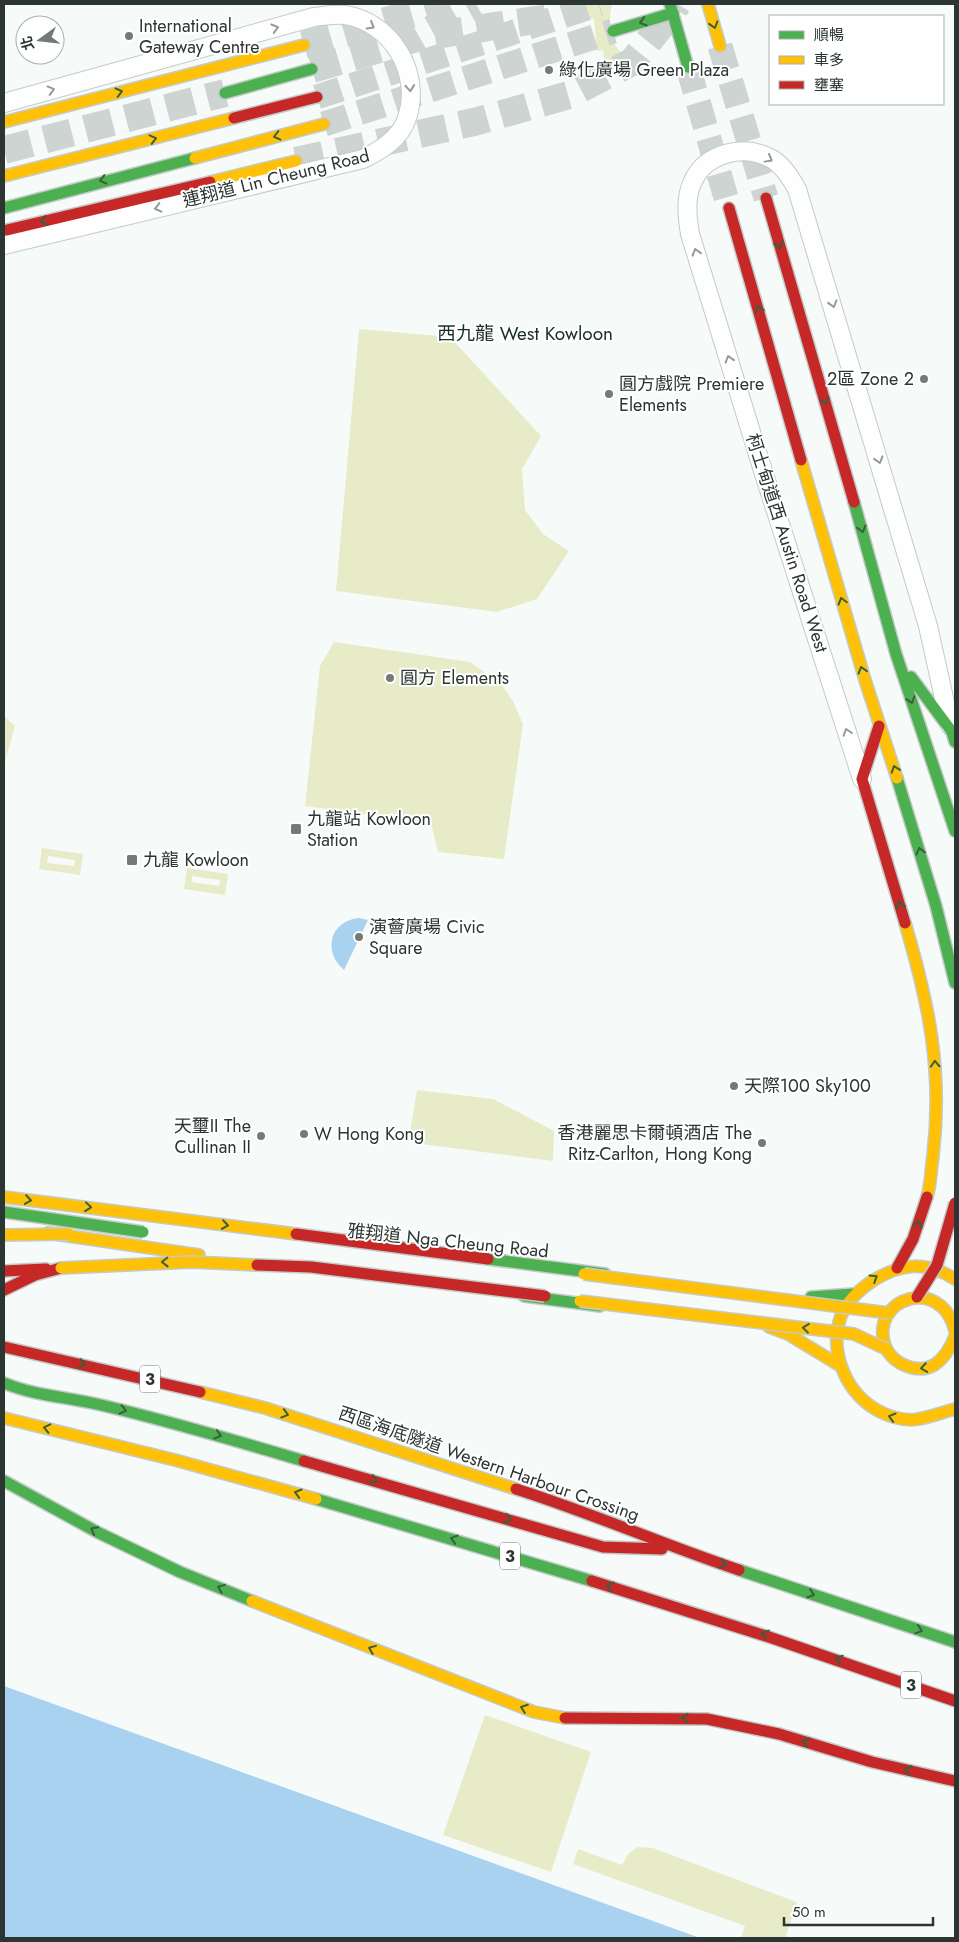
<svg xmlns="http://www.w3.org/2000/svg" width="959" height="1942" font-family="Jost,'Noto Sans TC',sans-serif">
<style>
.green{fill:#e8ebc8;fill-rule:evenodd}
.water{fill:#a9d2f0}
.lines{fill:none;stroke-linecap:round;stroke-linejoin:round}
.secondary-tunnel{stroke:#cdd4d1;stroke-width:25;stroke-dasharray:25 12;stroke-linecap:butt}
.primary-tunnel{stroke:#cdd4d1;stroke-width:28;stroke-dasharray:28 14;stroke-linecap:butt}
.street-casing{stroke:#c3cbc8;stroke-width:20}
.fast-casing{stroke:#c3cbc8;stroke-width:14}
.slow-casing{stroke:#c3cbc8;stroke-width:14}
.jam-casing{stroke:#c3cbc8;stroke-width:14}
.street{stroke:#fefefe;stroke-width:18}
.fast{stroke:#4caf50;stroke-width:11}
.slow{stroke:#ffc107;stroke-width:11}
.jam{stroke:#c62828;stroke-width:11}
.fast-bridge-casing{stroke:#c3cbc8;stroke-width:14;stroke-linecap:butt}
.slow-bridge-casing{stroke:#c3cbc8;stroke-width:14;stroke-linecap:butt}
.jam-bridge-casing{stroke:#c3cbc8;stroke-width:14;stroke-linecap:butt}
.fast-bridge{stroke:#4caf50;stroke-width:11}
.slow-bridge{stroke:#ffc107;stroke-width:11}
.jam-bridge{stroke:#c62828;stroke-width:11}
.oneway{stroke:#37603d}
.oneway2{stroke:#949a98}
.poi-dot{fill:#727b78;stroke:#fff;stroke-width:2}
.labels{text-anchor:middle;stroke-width:4;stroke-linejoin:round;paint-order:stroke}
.shield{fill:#fff;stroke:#6b7270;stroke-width:1}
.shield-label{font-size:16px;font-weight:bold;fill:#2b3633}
.poi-label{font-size:18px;fill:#2b3633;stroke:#fff;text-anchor:start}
.street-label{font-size:18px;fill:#2b3633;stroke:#fff}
.neighbourhood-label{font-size:19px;fill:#182f29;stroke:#fff}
</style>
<rect width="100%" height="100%" fill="#f6fbf9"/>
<g class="green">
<path d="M585,4H612C605,36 615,58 648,69H621L620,59L604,60L603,50L597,51L594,19H586Z"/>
<path d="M359,329L450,337L541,436L522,469L525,510L543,534L569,551L537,599L497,612L336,591Z"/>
<path d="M334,642L470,662L502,685L513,701L523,724L504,859L438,852L431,823L305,806L320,666Z"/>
<path d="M4,716L15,726L4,765Z"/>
<path d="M42,848L83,854L80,875L39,869ZM48,856L75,860L74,866L47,863Z"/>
<path d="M187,868L228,874L225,895L184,889ZM192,876L220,880L219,886L192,882Z"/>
<path d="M417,1090L493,1099L554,1131L553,1161L414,1143L409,1138Z"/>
<path d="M485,1715L591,1752L551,1872L443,1835Z"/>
<path d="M638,1847L653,1848L797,1902L786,1936L791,1938H741L745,1926L573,1864L578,1849L622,1865L628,1854Z"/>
</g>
<g class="water">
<path d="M359,918L368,920L344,970C322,951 330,921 359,918Z"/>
<path d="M4,1686L700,1938H4Z"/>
</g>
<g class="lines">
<g class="secondary-tunnel">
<path d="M720,46L766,198"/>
<path d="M688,67L729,208"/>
<path d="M317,97L599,4"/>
<path d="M324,124L613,31"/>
</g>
<g class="primary-tunnel">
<path d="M435,35L556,17"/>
<path d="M304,45L445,4"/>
<path d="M312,69L416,38L476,4"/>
<path d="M4,150L225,93"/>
<path d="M296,161L474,122L569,95L632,62L673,11L677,4"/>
</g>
<defs>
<g id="street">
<path d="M4,103L314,17C324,16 335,14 345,15C392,22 422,74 407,118C400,139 381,150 363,159L4,245"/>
<path d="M862,779L764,474L690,234C687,216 685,197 693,181C706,153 743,144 770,158C782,164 790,177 797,189L928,626L950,725"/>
</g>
<g id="fast">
<path d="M670,4L688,67"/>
<path d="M613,31L673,13"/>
<path d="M225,93L312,69"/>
<path d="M4,208L195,158"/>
<path d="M854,502L896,654L955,831"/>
<path d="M911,677L952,732L955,742"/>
<path d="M897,778L936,906L955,983"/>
<path d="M488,1259L605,1274"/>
<path d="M524,1296L600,1306"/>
<path d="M811,1297L854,1294"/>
<path d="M4,1383C35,1396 68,1397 101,1405C169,1421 237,1441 304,1461"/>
<path d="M4,1481L97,1532L180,1572L252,1601"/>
<path d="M316,1499L592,1581"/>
<path d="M739,1570L955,1642"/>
</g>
<g id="slow">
<path d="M708,4L720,46"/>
<path d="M4,122L304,45"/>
<path d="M195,158L324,124"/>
<path d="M4,176L234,118"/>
<path d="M210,182L296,161"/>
<path d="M801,460L865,680L897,778"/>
<path d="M905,923C929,1004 943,1071 933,1156C931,1169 931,1184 927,1197"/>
<path d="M4,1197L296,1234"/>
<path d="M48,1233L199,1255"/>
<path d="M955,1279C926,1261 902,1263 874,1280C860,1289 847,1301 841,1316C829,1349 844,1388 872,1407C884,1415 903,1422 918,1419C931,1417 943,1412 955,1409"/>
<path d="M769,1327L788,1334L839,1365"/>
<path d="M955,1331C942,1275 869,1297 885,1346C888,1353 893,1359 900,1363C928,1378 945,1362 955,1336"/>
<path d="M200,1392L265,1408L516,1489"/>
<path d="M4,1418L175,1460L316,1499"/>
<path d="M252,1601L534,1712L565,1718"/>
</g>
<g id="jam">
<path d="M234,118L317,97"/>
<path d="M766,198L854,502"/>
<path d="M729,208L801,460"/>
<path d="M7,230L210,182"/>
<path d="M879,726L862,779L905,923"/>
<path d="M296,1234L488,1259"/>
<path d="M897,1268L913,1239L927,1197"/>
<path d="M4,1271L46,1269"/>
<path d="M4,1290L35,1275L61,1268"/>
<path d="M4,1347L200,1392"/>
<path d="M304,1461L603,1547L662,1549"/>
<path d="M516,1489C592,1513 664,1545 739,1570"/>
<path d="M592,1581L769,1637L955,1701"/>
<path d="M565,1718L707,1719L779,1734L872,1762L955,1781"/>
</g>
</defs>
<use href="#street" class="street-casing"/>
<use href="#fast" class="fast-casing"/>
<use href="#slow" class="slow-casing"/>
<use href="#jam" class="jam-casing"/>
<use href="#street" class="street"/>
<use href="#fast" class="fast"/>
<use href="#slow" class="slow"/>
<use href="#jam" class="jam"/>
<defs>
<path id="fast-bridge" d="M4,1212L143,1232"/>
<g id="slow-bridge">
<path d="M4,1235L69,1234"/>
<path d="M61,1268L192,1262L257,1265"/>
<path d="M584,1274L889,1313"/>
<path d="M580,1301L854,1334L886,1349"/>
</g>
<g id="jam-bridge">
<path d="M257,1265L311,1267L545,1296"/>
<path d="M917,1297L937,1265L955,1203"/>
</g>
</defs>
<use href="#fast-bridge" class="fast-bridge-casing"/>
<use href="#slow-bridge" class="slow-bridge-casing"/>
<use href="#jam-bridge" class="jam-bridge-casing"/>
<use href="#fast-bridge" class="fast-bridge"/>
<use href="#slow-bridge" class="slow-bridge"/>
<use href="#jam-bridge" class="jam-bridge"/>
</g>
<defs><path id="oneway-chevron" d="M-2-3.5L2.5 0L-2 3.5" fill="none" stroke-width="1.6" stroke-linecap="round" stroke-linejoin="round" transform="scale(1.25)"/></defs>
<g class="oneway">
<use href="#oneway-chevron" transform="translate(643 22) rotate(163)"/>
<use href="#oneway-chevron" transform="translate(714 25) rotate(73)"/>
<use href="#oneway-chevron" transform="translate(119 92) rotate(-14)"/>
<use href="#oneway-chevron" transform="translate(277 136) rotate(166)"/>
<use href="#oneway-chevron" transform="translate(153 139) rotate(-15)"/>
<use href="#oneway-chevron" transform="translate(103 180) rotate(166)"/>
<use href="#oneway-chevron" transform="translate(44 221) rotate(167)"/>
<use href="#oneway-chevron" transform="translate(779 245) rotate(74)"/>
<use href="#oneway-chevron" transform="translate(759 309) rotate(-106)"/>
<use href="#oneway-chevron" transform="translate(825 401) rotate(74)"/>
<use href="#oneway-chevron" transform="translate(862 529) rotate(75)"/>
<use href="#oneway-chevron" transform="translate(842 601) rotate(-106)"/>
<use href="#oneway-chevron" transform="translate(862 670) rotate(-107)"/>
<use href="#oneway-chevron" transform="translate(911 700) rotate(71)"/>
<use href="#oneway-chevron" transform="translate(895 769) rotate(-109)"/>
<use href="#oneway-chevron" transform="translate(920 851) rotate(-105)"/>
<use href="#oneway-chevron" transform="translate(900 905) rotate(-107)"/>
<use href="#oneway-chevron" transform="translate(935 1064) rotate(-93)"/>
<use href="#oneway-chevron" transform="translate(28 1200) rotate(8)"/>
<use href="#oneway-chevron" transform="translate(88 1207) rotate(6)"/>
<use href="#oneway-chevron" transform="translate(918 1224) rotate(-72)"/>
<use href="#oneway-chevron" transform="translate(225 1225) rotate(8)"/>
<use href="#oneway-chevron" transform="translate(165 1262) rotate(179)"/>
<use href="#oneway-chevron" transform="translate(874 1278) rotate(-32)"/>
<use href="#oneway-chevron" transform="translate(806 1328) rotate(-173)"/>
<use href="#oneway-chevron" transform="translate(82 1364) rotate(13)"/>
<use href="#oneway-chevron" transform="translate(924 1368) rotate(171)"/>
<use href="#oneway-chevron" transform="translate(123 1410) rotate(13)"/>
<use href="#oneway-chevron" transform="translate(285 1414) rotate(17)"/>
<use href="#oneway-chevron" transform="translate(892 1417) rotate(-164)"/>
<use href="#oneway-chevron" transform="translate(47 1428) rotate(-167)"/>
<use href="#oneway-chevron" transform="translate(218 1435) rotate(16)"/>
<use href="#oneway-chevron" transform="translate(374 1480) rotate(16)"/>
<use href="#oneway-chevron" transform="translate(298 1493) rotate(-164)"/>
<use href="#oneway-chevron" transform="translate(508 1519) rotate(16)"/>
<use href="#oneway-chevron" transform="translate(94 1530) rotate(-152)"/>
<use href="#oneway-chevron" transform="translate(454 1539) rotate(-164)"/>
<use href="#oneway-chevron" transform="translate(723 1564) rotate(18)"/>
<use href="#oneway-chevron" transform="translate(610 1586) rotate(-163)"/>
<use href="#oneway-chevron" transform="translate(221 1588) rotate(-158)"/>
<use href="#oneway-chevron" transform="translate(811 1594) rotate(19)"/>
<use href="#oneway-chevron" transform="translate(919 1630) rotate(18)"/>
<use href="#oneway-chevron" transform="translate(765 1634) rotate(-162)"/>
<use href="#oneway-chevron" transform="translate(372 1649) rotate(-158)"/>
<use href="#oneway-chevron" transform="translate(839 1659) rotate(-160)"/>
<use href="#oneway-chevron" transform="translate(524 1708) rotate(-160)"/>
<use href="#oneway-chevron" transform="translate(685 1718) rotate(-178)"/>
<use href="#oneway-chevron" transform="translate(806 1742) rotate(-163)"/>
<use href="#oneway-chevron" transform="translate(908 1770) rotate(-168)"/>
</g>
<g class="oneway2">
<use href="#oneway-chevron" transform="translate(371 26) rotate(30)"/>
<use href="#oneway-chevron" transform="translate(275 28) rotate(-16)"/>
<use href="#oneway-chevron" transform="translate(410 88) rotate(85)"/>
<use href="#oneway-chevron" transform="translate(51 90) rotate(-15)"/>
<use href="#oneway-chevron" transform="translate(769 159) rotate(29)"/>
<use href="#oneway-chevron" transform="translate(158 208) rotate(166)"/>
<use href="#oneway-chevron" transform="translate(696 252) rotate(-107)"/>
<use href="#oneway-chevron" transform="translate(833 304) rotate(73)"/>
<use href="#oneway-chevron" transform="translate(729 359) rotate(-107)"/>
<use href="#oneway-chevron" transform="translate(879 460) rotate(73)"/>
<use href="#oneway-chevron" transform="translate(847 732) rotate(-108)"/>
</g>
<g class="poi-dot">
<circle cx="129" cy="36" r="5"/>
<circle cx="549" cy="70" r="5"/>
<circle cx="924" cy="379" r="5"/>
<circle cx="609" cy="394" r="5"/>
<circle cx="390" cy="678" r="5"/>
<rect x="290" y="823" width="12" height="12" rx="2.5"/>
<rect x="126" y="854" width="12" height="12" rx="2.5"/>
<circle cx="359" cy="937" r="5"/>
<circle cx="734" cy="1086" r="5"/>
<circle cx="304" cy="1134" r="5"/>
<circle cx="261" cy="1136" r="5"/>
<circle cx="762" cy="1143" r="5"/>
</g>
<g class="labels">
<g class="shield">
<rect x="140" y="1365.5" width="20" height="27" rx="4"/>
<rect x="500" y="1542.5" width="20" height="27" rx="4"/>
<rect x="901" y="1671.5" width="20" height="27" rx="4"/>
</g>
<g class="shield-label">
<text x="150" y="1385">3</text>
<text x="510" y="1562">3</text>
<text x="911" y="1691">3</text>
</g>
<g class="poi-label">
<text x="139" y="32">International<tspan x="139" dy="21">Gateway Centre</tspan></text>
<text x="559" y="76">綠化廣場 Green Plaza</text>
<text x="914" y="385" text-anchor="end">2區 Zone 2</text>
<text x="619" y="390">圓方戲院 Premiere<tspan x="619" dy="21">Elements</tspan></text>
<text x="400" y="684">圓方 Elements</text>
<text x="307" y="825">九龍站 Kowloon<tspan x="307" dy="21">Station</tspan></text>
<text x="143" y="866">九龍 Kowloon</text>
<text x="369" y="933">演薈廣場 Civic<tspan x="369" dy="21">Square</tspan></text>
<text x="744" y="1092">天際100 Sky100</text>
<text x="251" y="1132" text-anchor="end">天璽II The<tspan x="251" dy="21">Cullinan II</tspan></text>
<text x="752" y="1139" text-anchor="end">香港麗思卡爾頓酒店 The<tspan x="752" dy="21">Ritz-Carlton, Hong Kong</tspan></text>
<text x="314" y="1140">W Hong Kong</text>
</g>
<g class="street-label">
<text transform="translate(276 178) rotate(-14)" y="6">連翔道 Lin Cheung Road</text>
<text transform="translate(787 543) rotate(72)" y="6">柯士甸道西 Austin Road West</text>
<text transform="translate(448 1241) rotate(6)" y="6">雅翔道 Nga Cheung Road</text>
<text transform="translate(489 1464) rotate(19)" y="6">西區海底隧道 Western Harbour Crossing</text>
</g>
<g class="neighbourhood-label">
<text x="525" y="340">西九龍 West Kowloon</text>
</g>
</g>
<rect width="959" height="1942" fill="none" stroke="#2b3633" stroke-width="10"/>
<rect x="769" y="15" width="175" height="90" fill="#ffffff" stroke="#aaafad"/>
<rect x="779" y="31" width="25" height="8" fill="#4caf50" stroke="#aaafad"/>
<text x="814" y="40" font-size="15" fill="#2b3633">順暢</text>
<rect x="779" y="56" width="25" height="8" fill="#ffc107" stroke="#aaafad"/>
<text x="814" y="65" font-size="15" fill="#2b3633">車多</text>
<rect x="779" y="81" width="25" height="8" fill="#c62828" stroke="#aaafad"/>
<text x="814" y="90" font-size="15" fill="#2b3633">壅塞</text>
<g transform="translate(40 40) rotate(255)"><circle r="24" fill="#ffffff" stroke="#aaafad"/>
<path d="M0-4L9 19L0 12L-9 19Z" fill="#727b78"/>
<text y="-8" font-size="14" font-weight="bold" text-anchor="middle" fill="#2b3633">北</text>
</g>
<path d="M784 1917v8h149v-8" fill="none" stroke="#2b3633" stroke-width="2.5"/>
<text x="792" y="1917" font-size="15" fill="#2b3633" stroke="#ffffff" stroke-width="4" paint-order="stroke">50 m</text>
</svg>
